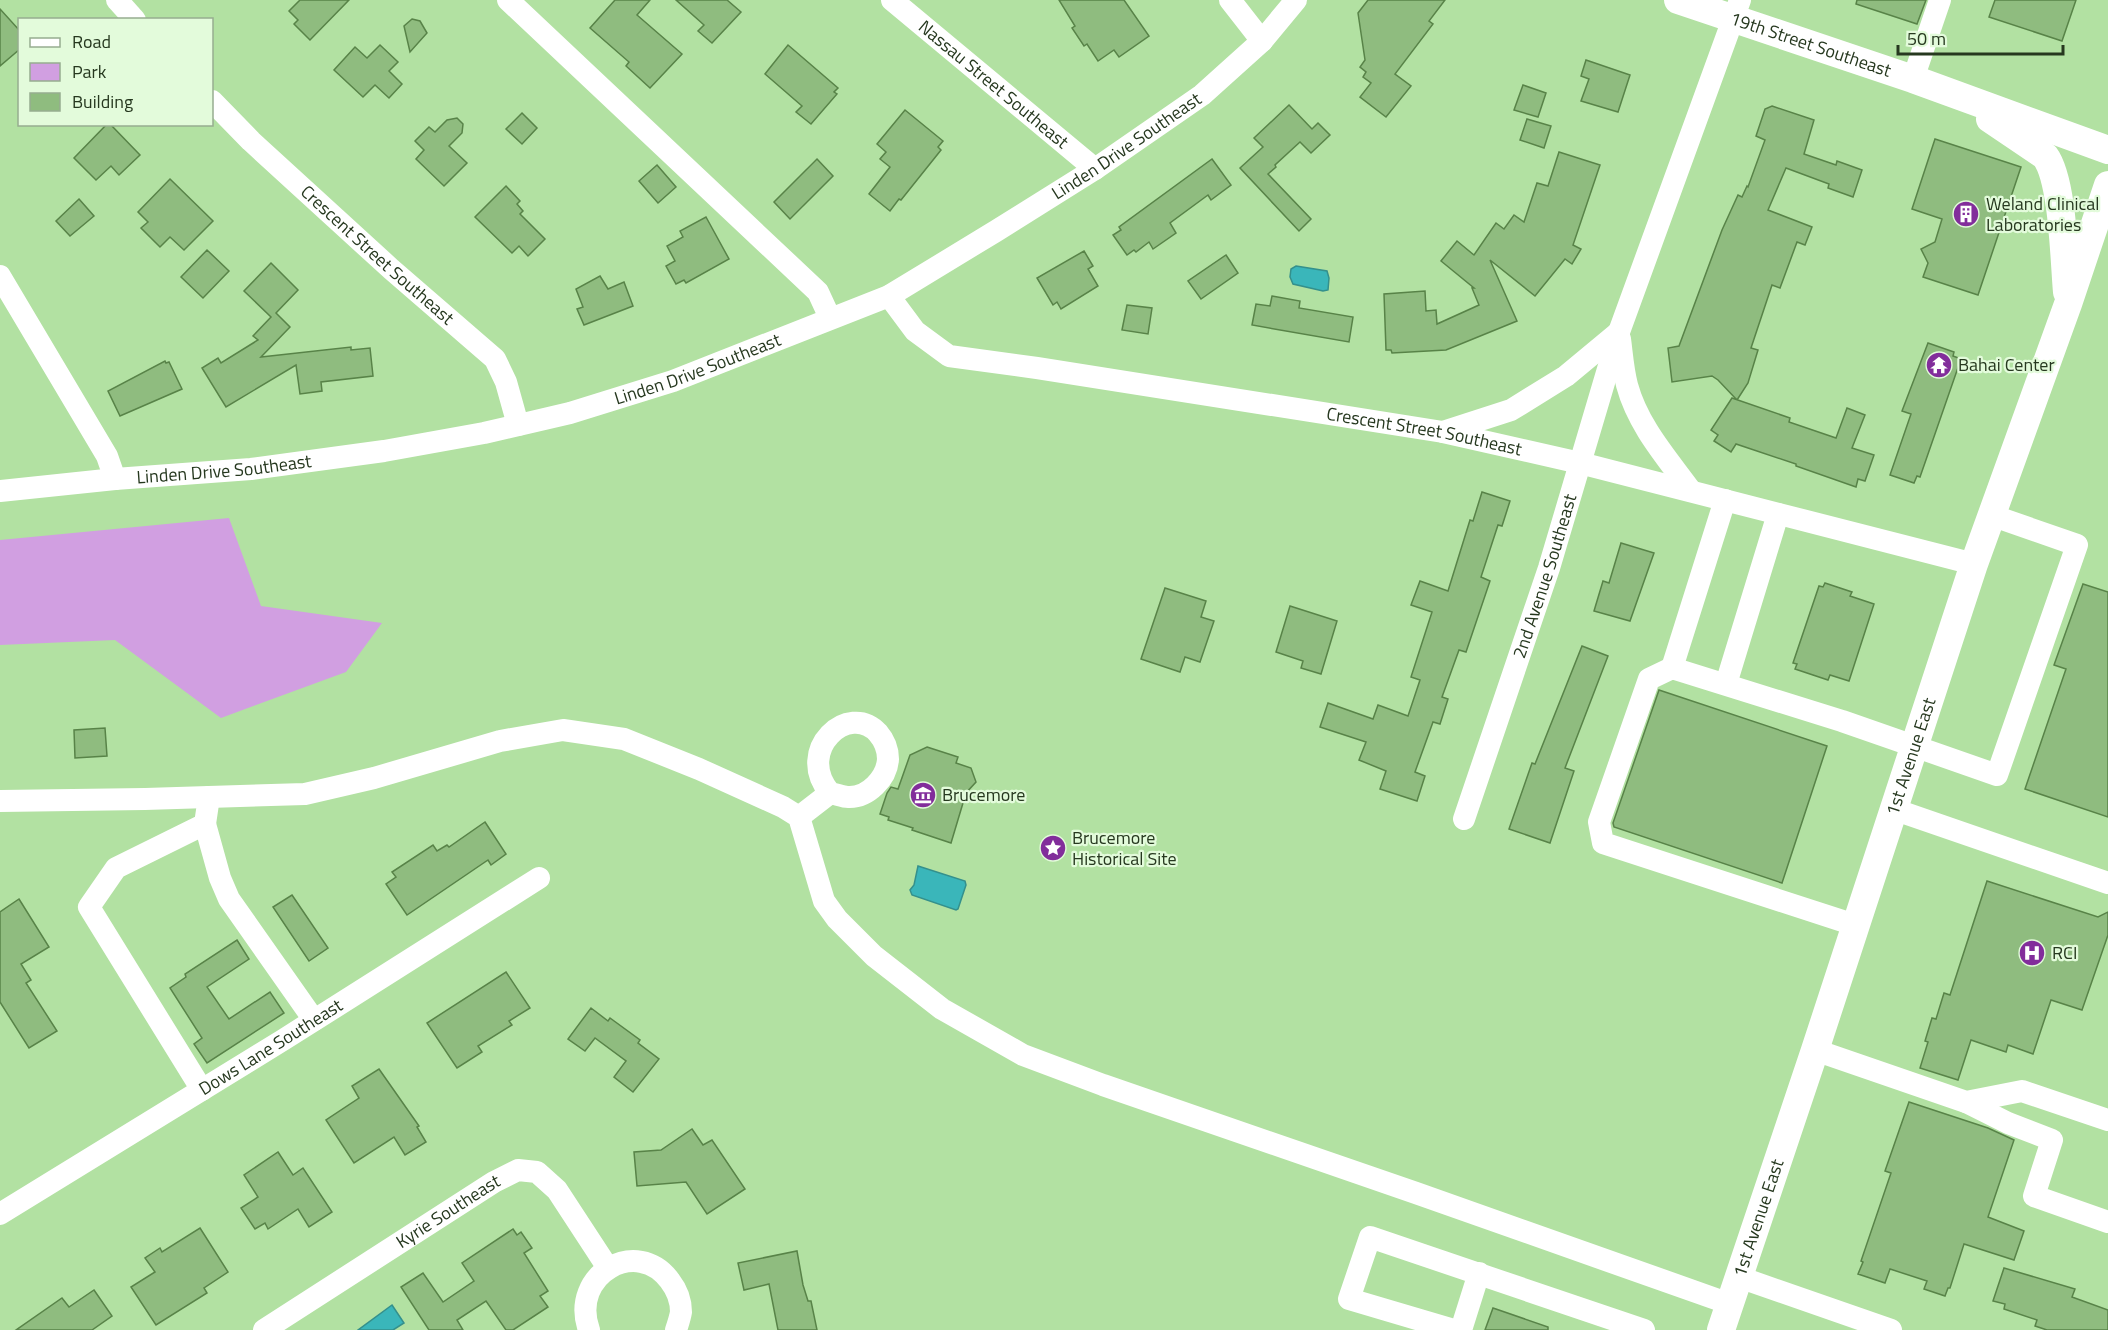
<svg xmlns="http://www.w3.org/2000/svg" width="2108" height="1330" font-family="'Titillium Web',sans-serif">
<style>
.green{fill:#d19fe1}
.water{fill:#3ab6ba;stroke:#34908c;stroke-width:1.5}
.building{fill:#8fbc7f;stroke:#588348;stroke-width:1.5}
.lines{fill:none;stroke-linecap:round;stroke-linejoin:round}
.minor{stroke:#fff;stroke-width:22}
.major{stroke:#fff;stroke-width:28}
.labels{text-anchor:middle;stroke-width:4.5;stroke-linejoin:round;paint-order:stroke}
.street-label{font-size:18px;fill:#26381f;stroke:#e3fbdb}
.poi-label{font-size:18px;fill:#26381f;stroke:#e3fbdb;text-anchor:start}
</style>
<rect width="100%" height="100%" fill="#b2e1a2"/>
<path class="green" d="M229,518L261,606L382,623L346,672L221,718L115,640L0,645V540Z"/>
<g class="water">
<path d="M1296,266L1327,271L1329,278L1328,290L1323,291L1293,284L1290,277L1291,269Z"/>
<path d="M918,866L965,881L966,885L958,909L956,910L912,895L910,890L914,885Z"/>
<path d="M392,1305L404,1323L393,1330H358Z"/>
</g>
<g class="building">
<path d="M300,0H349L310,40L294,24L298,20L289,11Z"/>
<path d="M615,0H650L637,15L682,54L650,88L626,66L629,62L590,28Z"/>
<path d="M676,0H727L741,12L712,43L698,31L704,25Z"/>
<path d="M1059,0H1124L1149,36L1119,57L1114,50L1098,61L1087,44L1084,46L1072,28L1075,26Z"/>
<path d="M1368,0H1445L1429,21L1433,24L1395,74L1411,86L1386,117L1360,97L1371,83L1363,77L1366,72L1360,67L1365,60L1358,13Z"/>
<path d="M1857,0H1926L1917,24L1856,4Z"/>
<path d="M1995,0H2076L2062,41L1989,17Z"/>
<path d="M0,9L20,31V49L0,66Z"/>
<path d="M412,19L420,21L427,33L410,52L404,26Z"/>
<path d="M380,45L398,62L389,71L402,84L389,98L375,85L363,97L334,70L355,47L367,58Z"/>
<path d="M788,45L838,88L834,92L837,94L811,124L796,112L802,106L765,74Z"/>
<path d="M1586,60L1630,75L1618,112L1581,101L1589,79L1581,76Z"/>
<path d="M1523,85L1546,93L1538,117L1514,110Z"/>
<path d="M1289,105L1312,129L1318,123L1330,135L1311,153L1300,142L1275,165L1276,167L1268,174L1311,219L1299,231L1240,168L1263,147L1254,138Z"/>
<path d="M1772,106L1814,120L1804,154L1836,165L1837,161L1862,170L1853,197L1828,188L1829,184L1786,168L1768,210L1812,227L1805,245L1797,242L1780,288L1772,285L1751,348L1758,350L1748,383L1737,400L1718,380L1712,376L1672,382L1668,348L1679,346L1722,230L1738,195L1742,197L1747,186L1748,187L1765,140L1756,136L1765,109Z"/>
<path d="M905,110L943,141L938,147L941,150L901,200L899,199L890,211L869,194L890,167L880,159L886,152L877,144Z"/>
<path d="M522,113L537,128L522,144L506,129Z"/>
<path d="M457,118L463,124L462,133L449,146L467,163L444,186L416,159L424,150L415,141L429,127L435,132L447,120Z"/>
<path d="M1527,119L1551,126L1544,148L1520,140Z"/>
<path d="M107,124H110L140,155L119,175L111,166L96,180L74,158Z"/>
<path d="M1935,139L2021,167L1978,295L1923,277L1928,263L1921,249L1935,242L1942,219L1912,209Z"/>
<path d="M1559,152L1600,165L1573,245L1581,249L1572,264L1565,259L1535,296L1490,260L1517,321L1446,350L1392,353L1391,350H1386L1384,294L1425,291L1426,311L1436,310L1437,324L1479,305L1472,288H1474L1441,261L1457,241L1474,255L1496,223L1504,229L1514,215L1524,222L1537,183L1548,186Z"/>
<path d="M817,159L833,176L790,219L774,202Z"/>
<path d="M1212,159L1231,185L1211,200L1208,195L1170,223L1176,233L1153,249L1149,242L1136,252L1134,250L1127,255L1113,235L1121,230L1119,227Z"/>
<path d="M657,165L676,187L658,203L639,181Z"/>
<path d="M170,179L213,221L184,250L170,237L160,247L141,228L148,222L138,212Z"/>
<path d="M506,186L520,201L517,204L523,211L520,214L545,239L528,256L519,246L512,253L475,217Z"/>
<path d="M79,199L94,216L70,236L56,221Z"/>
<path d="M706,217L729,259L686,283L684,280L676,284L666,266L675,261L667,246L683,237L680,231Z"/>
<path d="M207,250L229,271L203,298L181,277Z"/>
<path d="M1084,251L1093,266L1088,269L1098,286L1061,309L1057,302L1053,305L1037,278Z"/>
<path d="M1226,255L1238,273L1201,299L1188,281Z"/>
<path d="M271,263L298,290L276,313L290,327L261,357L351,347V350L370,348L373,376L321,382L322,391L300,394L296,365L226,407L202,368L218,358L221,363L258,340L253,336L271,317L244,291Z"/>
<path d="M600,276L608,289L624,282L633,306L584,325L577,309L583,307L576,289Z"/>
<path d="M1272,296L1300,301L1299,308L1353,317L1349,342L1252,325L1256,304L1270,306Z"/>
<path d="M1127,305L1152,308L1148,334L1122,330Z"/>
<path d="M1928,343L1954,352L1953,356L1961,359L1920,477L1917,476L1914,483L1890,475L1911,414L1902,411Z"/>
<path d="M165,361L166,363L169,362L182,389L120,416L108,391Z"/>
<path d="M1732,398L1790,418L1789,422L1836,438L1847,408L1865,415L1852,448L1874,455L1865,481L1858,479L1856,487L1796,466V464L1736,444L1731,452L1714,441L1718,435L1711,430Z"/>
<path d="M1482,492L1510,501L1502,526L1498,525L1481,577L1490,581L1466,652L1459,650L1442,697L1448,699L1440,724L1433,722L1415,772L1425,776L1417,801L1380,789L1386,771L1359,760L1366,742L1320,727L1328,703L1373,719L1378,705L1408,716L1420,680L1411,677L1432,612L1411,605L1420,581L1448,591L1470,520L1473,521Z"/>
<path d="M1621,543L1654,553L1630,621L1594,611L1603,581L1609,583Z"/>
<path d="M1825,583L1852,592L1850,596L1874,604L1849,681L1830,675L1828,680L1795,669L1797,664L1793,663L1819,586L1823,587Z"/>
<path d="M2083,584L2108,592V817L2025,789L2066,669L2054,665Z"/>
<path d="M1165,588L1206,601L1201,617L1214,621L1200,662L1185,657L1180,672L1141,659Z"/>
<path d="M1290,606L1337,621L1321,674L1301,668L1303,661L1276,652Z"/>
<path d="M1582,646L1608,656L1565,768L1574,771L1550,843L1509,829L1532,763L1535,764Z"/>
<path d="M1659,690L1827,746L1782,883L1614,827L1613,823Z"/>
<path d="M105,728L107,756L75,758L74,730Z"/>
<path d="M927,747L958,757L956,763L971,768L976,782L966,793L951,843L912,830L913,828L888,820L889,817L880,814L887,793L891,787L898,789L910,755Z"/>
<path d="M485,822L506,854L491,865L488,860L407,915L386,884L396,877L392,872L433,845L437,851L447,845L449,847Z"/>
<path d="M1987,881L2098,917L2108,912V935L2082,1010L2051,1000L2033,1054L2008,1045L2006,1052L1971,1040L1958,1080L1920,1068L1928,1042L1925,1041L1932,1018L1936,1019L1944,993L1950,995Z"/>
<path d="M292,895L328,948L309,961L273,907Z"/>
<path d="M19,899L49,947L21,964L31,980L26,983L57,1031L29,1048L0,1002V912Z"/>
<path d="M237,940L249,959L207,987L229,1019L270,992L284,1013L207,1063L194,1044L202,1038L170,988L186,977L185,974Z"/>
<path d="M506,972L530,1008L509,1021L512,1025L478,1046L482,1052L457,1068L427,1023Z"/>
<path d="M591,1008L608,1021L610,1018L640,1040L638,1043L659,1059L633,1092L614,1077L626,1061L595,1038L585,1051L568,1039Z"/>
<path d="M379,1069L419,1126L417,1127L426,1142L405,1155L394,1137L354,1163L326,1120L359,1098L352,1086Z"/>
<path d="M1909,1102L1988,1128L2014,1140L1988,1217L2024,1231L2014,1260L1964,1244L1950,1288H1948L1945,1296L1924,1289L1927,1281L1890,1269L1885,1283L1858,1274L1863,1262L1861,1261L1891,1173L1885,1171Z"/>
<path d="M692,1129L703,1145L712,1140L745,1189L707,1214L686,1182L637,1186L634,1152L661,1150Z"/>
<path d="M278,1152L293,1175L303,1168L332,1212L309,1227L298,1209L268,1229L265,1223L255,1229L241,1208L258,1197L244,1175Z"/>
<path d="M200,1228L228,1272L204,1288L207,1293L156,1325L131,1287L155,1272L145,1258L160,1248L162,1252Z"/>
<path d="M513,1229L517,1235L521,1232L532,1248L524,1253L548,1291L540,1296L548,1307L513,1330H506L486,1301L457,1320L463,1330H429L401,1287L423,1273L443,1302L474,1281L462,1263Z"/>
<path d="M797,1251L803,1285L808,1301H811L817,1330H778L769,1284L744,1290L738,1263Z"/>
<path d="M2004,1268L2075,1289L2072,1297L2108,1310V1330H2047L2035,1326L2037,1320L2004,1309L2005,1304L1993,1301Z"/>
<path d="M94,1290L112,1316L92,1330H16L62,1298L69,1307Z"/>
<path d="M1493,1308L1548,1327V1330H1485Z"/>
</g>
<g class="lines">
<g class="minor">
<path d="M117,0L135,20"/>
<path d="M508,0L818,292L830,318"/>
<path id="s1" d="M892,0L1095,169"/>
<path d="M1230,0L1262,41"/>
<path d="M1913,79L1940,0"/>
<path id="s2" d="M212,101L251,141L391,269L495,359L506,382L518,425"/>
<path d="M0,276L107,456L115,479"/>
<path id="s3" d="M889,296L915,331L949,356L1037,368L1443,432L1580,463L1974,564"/>
<path d="M1620,339C1622,354 1623,370 1627,385C1638,426 1667,458 1691,491"/>
<path d="M1443,432L1511,410L1566,376L1619,332"/>
<path id="s4" d="M0,491L115,479L251,469L384,451L484,433L570,413L673,381L889,296L996,231L1095,169L1202,95L1262,41L1296,0"/>
<path d="M1672,668L1725,500"/>
<path d="M1726,684L1778,514"/>
<path d="M0,801L145,799L305,794L374,778L500,741L563,730L624,739L699,769L783,807L799,817L824,901L837,919L874,956L942,1009L1023,1055L1103,1085L1416,1193L1730,1304"/>
<path d="M1893,809L2108,883"/>
<path d="M799,817L830,793C836,794 843,797 848,797C868,798 887,778 888,759C888,749 884,740 878,733C849,701 794,750 830,793"/>
<path id="s5" d="M1464,819L1549,568L1619,332L1740,0"/>
<path d="M205,824L220,878L229,899L314,1020"/>
<path d="M1855,925L1603,843L1599,822L1649,679L1672,668L1842,721L1997,775L2077,545L1991,515"/>
<path d="M1815,1050L1966,1102L2022,1091L2108,1120"/>
<path d="M202,1090L89,907L116,868L205,824L209,797"/>
<path d="M1966,1102L2008,1123L2052,1140L2034,1196L2108,1222"/>
<path id="s6" d="M0,1214L283,1040L539,878"/>
<path d="M1739,1277L1891,1330"/>
<path id="s7" d="M264,1330L494,1182L518,1170L537,1172L557,1190L608,1268"/>
<path d="M589,1330C569,1274 638,1236 670,1281C677,1290 681,1301 681,1312C680,1318 678,1324 676,1330"/>
<path d="M1454,1330L1349,1299L1370,1237L1644,1330"/>
<path d="M1461,1330L1479,1273"/>
</g>
<g class="major">
<path id="s8" d="M1678,0L1913,79L2108,150"/>
<path d="M1990,119L2045,156C2063,180 2064,259 2067,292"/>
<path id="s9" d="M1721,1330L1815,1050L1974,564L2068,304L2108,185"/>
</g>
</g>
<defs>
<symbol id="building-disc" viewBox="-11 -11 22 22"><circle r="9.5" fill="#822d9b" stroke="#e3fbdb"/><path d="M-4-6H4V6H1V3H-1V6H-4ZM-2.5-4.3h1.7v1.8h-1.7ZM.8-4.3h1.7v1.8H.8ZM-2.5-1h1.7V.8h-1.7ZM.8-1h1.7V.8H.8Z" fill="#fff"/></symbol>
<symbol id="temple-disc" viewBox="-11 -11 22 22"><circle r="9.5" fill="#822d9b" stroke="#e3fbdb"/><path d="M0-6L5-2H3V0L6.5 2.5H4V6H1.5V3h-3V6H-4V2.5H-6.5L-3 0V-2H-5Z" fill="#fff"/></symbol>
<symbol id="museum-disc" viewBox="-11 -11 22 22"><circle r="9.5" fill="#822d9b" stroke="#e3fbdb"/><path d="M0-6L6-3V-2H-6V-3ZM-5-1h2V3h-2ZM-1-1h2V3h-2ZM3-1h2V3H3ZM-6 4H6V6H-6Z" fill="#fff"/></symbol>
<symbol id="sight-disc" viewBox="-11 -11 22 22"><circle r="9.5" fill="#822d9b" stroke="#e3fbdb"/><path d="M0-6L1.8-2.2L6-1.7L2.9 1.2L3.7 5.4L0 3.3L-3.7 5.4L-2.9 1.2L-6-1.7L-1.8-2.2Z" fill="#fff"/></symbol>
<symbol id="hospital-disc" viewBox="-11 -11 22 22"><circle r="9.5" fill="#822d9b" stroke="#e3fbdb"/><path d="M-5-5h3v3.5h4V-5h3V5h-3V1.5h-4V5h-3Z" fill="#fff"/></symbol>
</defs>
<g fill-rule="evenodd">
<use href="#building-disc" x="1951" y="199" width="30" height="30"/>
<use href="#temple-disc" x="1924" y="350" width="30" height="30"/>
<use href="#museum-disc" x="908" y="780" width="30" height="30"/>
<use href="#sight-disc" x="1038" y="833" width="30" height="30"/>
<use href="#hospital-disc" x="2017" y="938" width="30" height="30"/>
</g>
<g class="labels">
<g class="street-label">
<text dy="6" stroke="none"><textPath href="#s8" startOffset="140">19th Street Southeast</textPath></text>
<text dy="6" stroke="none"><textPath href="#s1" startOffset="132">Nassau Street Southeast</textPath></text>
<text dy="6" stroke="none"><textPath href="#s4" startOffset="1197">Linden Drive Southeast</textPath></text>
<text dy="6" stroke="none"><textPath href="#s2" startOffset="226">Crescent Street Southeast</textPath></text>
<text dy="6" stroke="none"><textPath href="#s4" startOffset="711">Linden Drive Southeast</textPath></text>
<text dy="6" stroke="none"><textPath href="#s3" startOffset="567">Crescent Street Southeast</textPath></text>
<text dy="6" stroke="none"><textPath href="#s4" startOffset="225">Linden Drive Southeast</textPath></text>
<text dy="6" stroke="none"><textPath href="#s5" startOffset="256">2nd Avenue Southeast</textPath></text>
<text dy="6" stroke="none"><textPath href="#s9" startOffset="604">1st Avenue East</textPath></text>
<text dy="6" stroke="none"><textPath href="#s6" startOffset="318">Dows Lane Southeast</textPath></text>
<text dy="6" stroke="none"><textPath href="#s7" startOffset="219">Kyrie Southeast</textPath></text>
<text dy="6" stroke="none"><textPath href="#s9" startOffset="118">1st Avenue East</textPath></text>
</g>
<g class="poi-label">
<text x="1986" y="210">Weland Clinical<tspan x="1986" dy="21">Laboratories</tspan></text>
<text x="1958" y="371">Bahai Center</text>
<text x="942" y="801">Brucemore</text>
<text x="1072" y="844">Brucemore<tspan x="1072" dy="21">Historical Site</tspan></text>
<text x="2052" y="959">RCI</text>
</g>
</g>
<rect x="18" y="18" width="195" height="108" fill="#e3fbdb" stroke="#97ad90" stroke-width="1.5"/>
<rect x="30" y="38" width="30" height="9" fill="#ffffff" stroke="#97ad90" stroke-width="1.5"/>
<text x="72" y="48" font-size="18" fill="#26381f">Road</text>
<rect x="30" y="63" width="30" height="18" fill="#d19fe1" stroke="#97ad90" stroke-width="1.5"/>
<text x="72" y="78" font-size="18" fill="#26381f">Park</text>
<rect x="30" y="93" width="30" height="18" fill="#8fbc7f" stroke="#97ad90" stroke-width="1.5"/>
<text x="72" y="108" font-size="18" fill="#26381f">Building</text>
<path d="M1898 45v9h165v-9" fill="none" stroke="#26381f" stroke-width="3"/>
<text x="1907" y="45" font-size="18" fill="#26381f" stroke="#e3fbdb" stroke-width="4.5" paint-order="stroke">50 m</text>
</svg>
